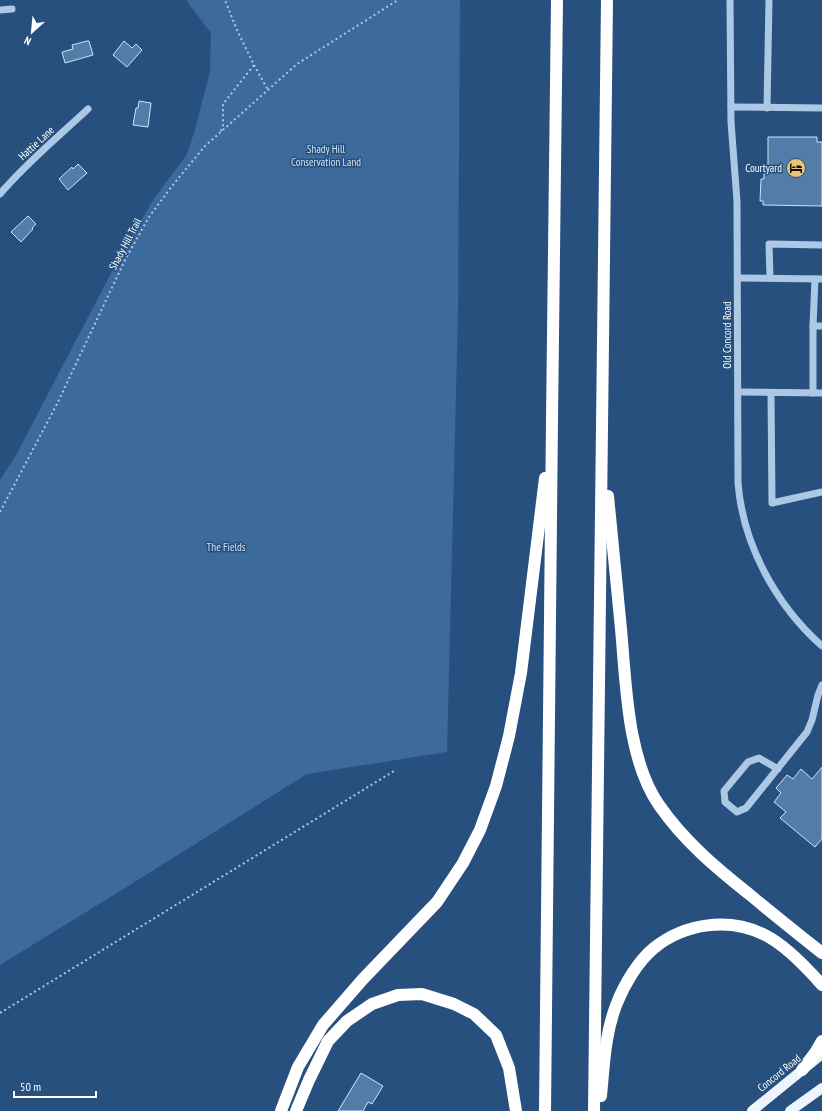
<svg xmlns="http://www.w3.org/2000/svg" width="822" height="1111" font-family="'PT Sans Narrow',sans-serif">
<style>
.green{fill:#3b6a9b}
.building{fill:#547ca8;stroke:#d0e2f4}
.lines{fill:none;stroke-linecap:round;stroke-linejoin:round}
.path{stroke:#adc8e5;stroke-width:2;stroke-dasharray:2 3;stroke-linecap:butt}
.minor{stroke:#adc8e5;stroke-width:7}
.major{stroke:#edf4fd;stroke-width:10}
.highway{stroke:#fff;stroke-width:12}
.labels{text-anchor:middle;stroke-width:3;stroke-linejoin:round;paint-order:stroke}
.street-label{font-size:11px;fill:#fff;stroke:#27507e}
.park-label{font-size:11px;fill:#d0e2f4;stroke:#27507e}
.poi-label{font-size:11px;fill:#fff;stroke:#27507e;text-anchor:end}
</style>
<rect width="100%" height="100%" fill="#27507e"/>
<path class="green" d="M187,0H460L458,311L447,752L307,774L125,888L0,965V480L15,457L120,256L155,197L186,156L194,133L210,72L211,33L188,3Z"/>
<g class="building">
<path d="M87,41H89L93,55L65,63L62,52L73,49L72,45Z"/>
<path d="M124,41L132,48L136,44L142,50L127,67L113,55Z"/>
<path d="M139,101L151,103L148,127L133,125L136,108H138Z"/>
<path d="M768,137H817V142H822V206L763,205V201H760L761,179H764V174H768Z"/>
<path d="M78,164L87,173L68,190L59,179L72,167L73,169Z"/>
<path d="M28,216L36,224L32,228L33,229L21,242L11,232Z"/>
<path d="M822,767V839L815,847L780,818L786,812L774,802L781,793L776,788L787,775L793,779L801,769L812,779Z"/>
<path d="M361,1073L383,1086L372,1104L368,1102L363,1111H338Z"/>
</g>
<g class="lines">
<g class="path">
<path d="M254,65L268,90"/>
<path d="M221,131L223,125V104L254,65L237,30L225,0"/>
<path d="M0,512L57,404L125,260L149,217L172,186L205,146L297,64L398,0"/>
<path d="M0,1013L394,771"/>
</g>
<g class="minor">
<path d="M730,0L731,122L737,201L738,483C743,545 776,605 822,646"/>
<path d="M0,10L12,9"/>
<path d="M731,107L822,108"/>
<path d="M767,108L769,0"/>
<path d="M0,194C25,164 59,136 88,109"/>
<path d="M738,278L822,279"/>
<path d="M770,278L769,244L822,245"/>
<path d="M813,326L815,279"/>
<path d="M738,392L822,393"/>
<path d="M771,393L772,503L822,492"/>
<path d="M813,393V326H822"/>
<path d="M778,769L759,758L748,762L724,791L725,802L737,812L746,808L807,732L812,720L818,695L822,685"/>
</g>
<g class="major">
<path d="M752,1111L822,1054"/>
<path d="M790,1111L822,1088"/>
</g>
<g class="highway">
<path d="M608,496C612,540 617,585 621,629C626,683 627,759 659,805C684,841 715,867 749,894C773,914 798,934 822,953"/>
<path d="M802,1070L815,1053L822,1041"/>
<path d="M601,1096C604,1065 605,1032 617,1003C624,985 638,961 654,948C685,923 729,917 765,935C785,945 807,968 822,985"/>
<path d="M281,1111L298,1067L323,1025L363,979L437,902L463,863L480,830L496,786L509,736L521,673L545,478"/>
<path d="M296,1111L309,1080L328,1041L347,1021L372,1004L398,995L422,994L454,1004L474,1014L496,1035L509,1068L516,1111"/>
<path d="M545,1111L552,420L557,0"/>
<path d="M594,1111L607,0"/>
</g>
</g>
<defs>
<symbol id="hotel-disc" viewBox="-11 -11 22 22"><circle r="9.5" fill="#ecc574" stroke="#27507e"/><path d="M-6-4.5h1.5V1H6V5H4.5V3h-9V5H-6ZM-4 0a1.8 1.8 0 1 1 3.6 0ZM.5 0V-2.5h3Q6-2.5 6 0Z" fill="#111"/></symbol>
</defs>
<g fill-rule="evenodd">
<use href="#hotel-disc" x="785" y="157" width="22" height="22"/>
</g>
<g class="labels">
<g class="street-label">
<text transform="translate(36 143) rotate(-43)" y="4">Hattie Lane</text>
<text transform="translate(125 244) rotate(-62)" y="4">Shady Hill Trail</text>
<text transform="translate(727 335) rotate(-90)" y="4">Old Concord Road</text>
<text transform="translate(779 1073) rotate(-39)" y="4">Concord Road</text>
</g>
<g class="park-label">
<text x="326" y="153">Shady Hill<tspan x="326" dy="13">Conservation Land</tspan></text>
<text x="226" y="551">The Fields</text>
</g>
<g class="poi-label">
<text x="782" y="172">Courtyard</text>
</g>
</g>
<g transform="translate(32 32) rotate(207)" stroke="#27507e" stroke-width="3" paint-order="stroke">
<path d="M0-3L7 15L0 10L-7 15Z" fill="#ffffff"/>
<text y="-6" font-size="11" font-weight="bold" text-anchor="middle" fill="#ffffff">N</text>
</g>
<path d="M14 1091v6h82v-6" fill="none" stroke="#ffffff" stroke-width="2"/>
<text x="20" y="1091" font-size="12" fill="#ffffff" stroke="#27507e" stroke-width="3" paint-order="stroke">50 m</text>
</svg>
